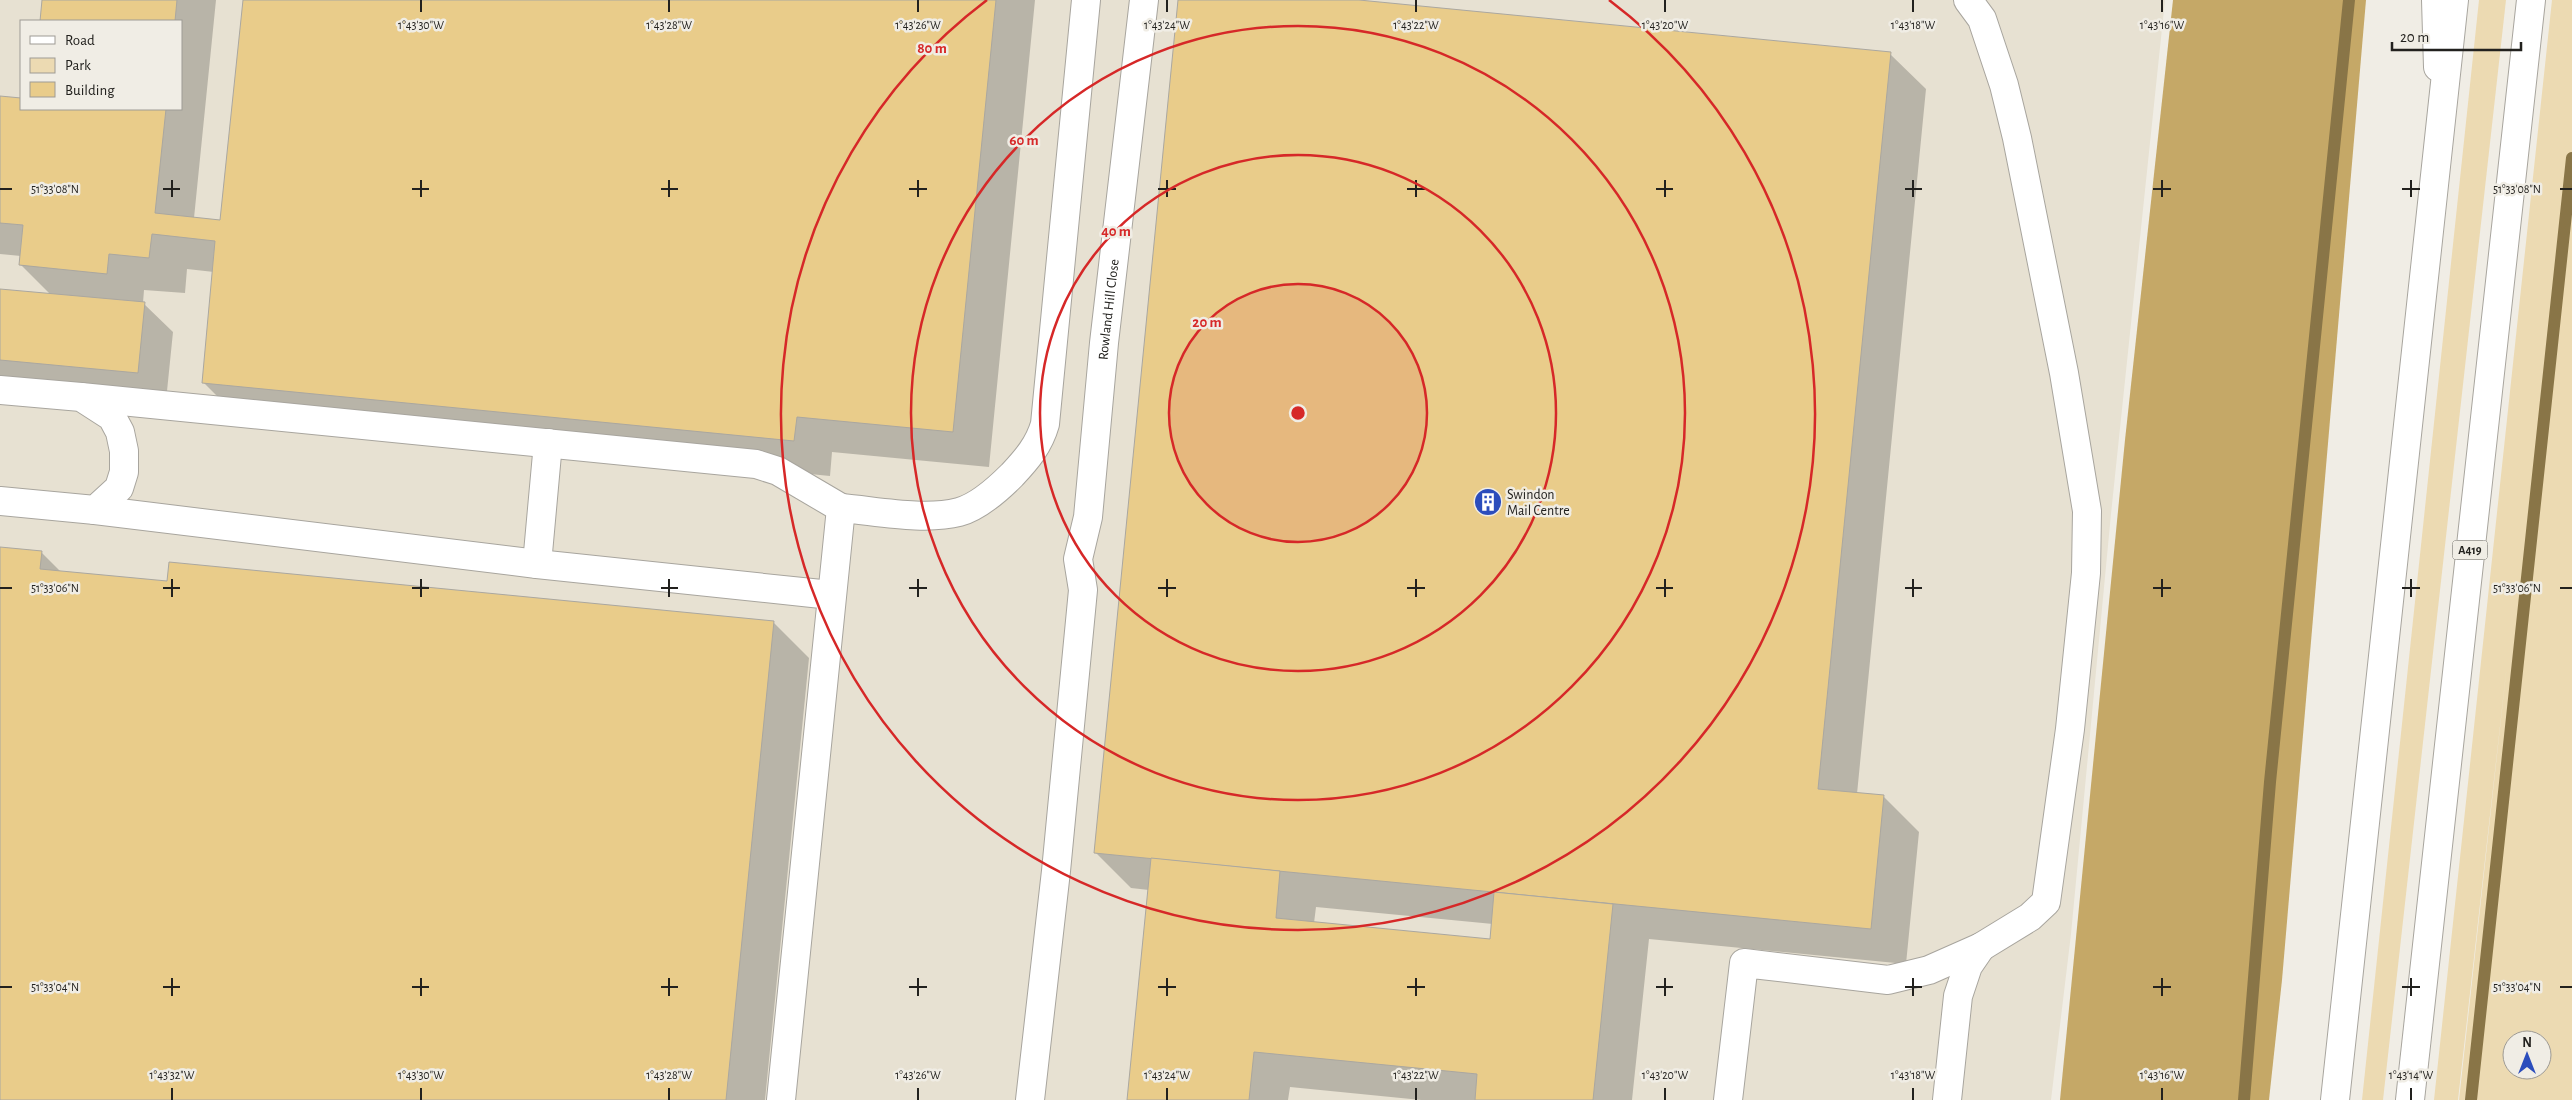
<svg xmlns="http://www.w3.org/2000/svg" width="2572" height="1100" font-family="'Alegreya Sans',sans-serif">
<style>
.built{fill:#e7e1d2;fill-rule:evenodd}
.green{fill:#ecdab2;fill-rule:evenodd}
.forest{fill:#c5a867}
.shadow{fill:#0003;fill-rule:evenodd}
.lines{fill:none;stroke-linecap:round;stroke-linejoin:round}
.stream{stroke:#897547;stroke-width:12}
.building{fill:#e9cc8a;stroke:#aaa7a0}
.minor-casing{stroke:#a8a59e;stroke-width:30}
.major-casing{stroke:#a8a59e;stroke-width:30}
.highway-casing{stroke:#a8a59e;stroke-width:30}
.minor{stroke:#fff;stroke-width:28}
.major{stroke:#fff;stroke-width:28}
.highway{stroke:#fff;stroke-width:28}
.ticks{fill:none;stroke:#22211e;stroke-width:2}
.ring{fill:none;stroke:#d62828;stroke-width:2.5}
.labels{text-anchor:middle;stroke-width:5;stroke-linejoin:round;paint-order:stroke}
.shield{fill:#f0ede5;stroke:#605e5a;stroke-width:1}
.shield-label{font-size:12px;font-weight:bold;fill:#22211e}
.street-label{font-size:14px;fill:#22211e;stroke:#f0ede5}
.poi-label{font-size:14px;fill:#22211e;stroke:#f0ede5;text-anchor:start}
.ticks-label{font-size:12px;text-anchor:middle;fill:#22211e;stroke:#f0ede5;stroke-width:5;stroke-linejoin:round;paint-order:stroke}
.centre{fill:#d62828;stroke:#f0ede5;stroke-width:2.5}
.ring-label{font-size:15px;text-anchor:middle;font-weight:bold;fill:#d62828;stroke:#f0ede5;stroke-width:5;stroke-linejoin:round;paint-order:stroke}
</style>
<rect width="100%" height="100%" fill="#f0ede5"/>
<path class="built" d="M0,0H2165L2111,514L2071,934L2051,1100H0ZM21,21H181V109H21Z"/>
<g class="green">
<path d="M2479,0H2506L2383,1100H2362Z"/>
<path d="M2552,0H2572V1100H2459L2507,664L2458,1100H2434ZM2512,1040H2542V1070H2512Z"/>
</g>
<path class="forest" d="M2173,0H2366L2282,980L2269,1100H2060L2125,440Z"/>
<g class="shadow">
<path d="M43,0H216L194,218L221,221L244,0H1035L989,467L832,452L830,476L239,418L203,382L214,272L187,269L185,293L144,290L143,303L173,332L166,401L0,386V290L51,295L20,264L21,256L0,254V97L21,99V109H181V21H41Z"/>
<path d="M1179,0H1344L1890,54L1926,89L1857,794L1883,796L1919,832L1906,964L1649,939L1632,1100H1421L1290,1087L1288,1100H1128L1149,890L1131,888L1095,852ZM1316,907L1493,924L1491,940L1314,923Z"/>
<path d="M0,548L41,552L61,572L168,582L773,622L809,658L765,1100H0Z"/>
</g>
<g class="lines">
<g class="stream">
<path d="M2244,1100L2270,782L2349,0"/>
<path d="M2471,1100L2572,158"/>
</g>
</g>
<g class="building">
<path d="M42,0H177L175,21H40Z"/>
<path d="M243,0H996L953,432L797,417L794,441L202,383L215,241L152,234L149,258L109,254L107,274L19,265L23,225L0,223V96L21,98V109H166L155,213L220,220Z"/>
<path d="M1178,0H1359L1891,52L1818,789L1884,795L1871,929L1094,853Z"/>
<path d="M0,289L145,302L138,373L0,360Z"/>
<path d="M0,547L42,551L40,569L167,581L169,562L774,621L726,1100H0Z"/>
<path d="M1151,858L1280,871L1276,918L1490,939L1494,892L1613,904L1593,1100H1475L1477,1074L1254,1052L1249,1100H1127Z"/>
</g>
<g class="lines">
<defs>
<g id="minor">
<path d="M0,390L81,397L112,417L120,432L124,451V472L119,488L95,510L0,501"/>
<path d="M81,397L756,464L778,471L841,508"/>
<path d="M95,510L537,564L831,595"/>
<path d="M537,564L548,443"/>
<path d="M781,1100L841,508C877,511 924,521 959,512C978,507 999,488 1012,475C1027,459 1039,445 1045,424L1086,0"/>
<path id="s1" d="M1030,1100L1056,871L1083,590L1078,559L1088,517L1104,343L1144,0"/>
<path d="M1728,1100L1744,963L1888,980L1929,970L1981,947L2030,917L2046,902L2070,729L2086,573L2087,511L2064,373L2017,138L2004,85L1982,19L1968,0"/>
<path d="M1947,1100L1958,996L1968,966L1981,947"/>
</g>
<path id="major" d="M2436,0L2438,67"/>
<g id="highway">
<path d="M2335,1100L2454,0"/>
<path d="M2410,1100L2531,0"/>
</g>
</defs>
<use href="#minor" class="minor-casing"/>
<use href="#major" class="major-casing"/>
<use href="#highway" class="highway-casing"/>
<use href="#minor" class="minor"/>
<use href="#major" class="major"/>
<use href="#highway" class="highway"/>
</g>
<path class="ticks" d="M421,0V12M669,0V12M918,0V12M1167,0V12M1416,0V12M1665,0V12M1913,0V12M2162,0V12M172,180V197M421,180V197M669,180V197M918,180V197M1167,180V197M1416,180V197M1665,180V197M1913,180V197M2162,180V197M2411,180V197M0,189H12M163,189H180M412,189H429M661,189H678M909,189H927M1158,189H1176M1407,189H1425M1656,189H1673M1905,189H1922M2153,189H2171M2402,189H2420M2560,189H2572M172,579V597M421,579V597M669,579V597M918,579V597M1167,579V597M1416,579V597M1665,579V597M1913,579V597M2162,579V597M2411,579V597M0,588H12M163,588H180M412,588H429M661,588H678M909,588H927M1158,588H1176M1407,588H1425M1656,588H1673M1905,588H1922M2153,588H2171M2402,588H2420M2560,588H2572M172,978V996M421,978V996M669,978V996M918,978V996M1167,978V996M1416,978V996M1665,978V996M1913,978V996M2162,978V996M2411,978V996M0,987H12M163,987H180M412,987H429M661,987H678M909,987H927M1158,987H1176M1407,987H1425M1656,987H1673M1905,987H1922M2153,987H2171M2402,987H2420M2560,987H2572M172,1088V1100M421,1088V1100M669,1088V1100M918,1088V1100M1167,1088V1100M1416,1088V1100M1665,1088V1100M1913,1088V1100M2162,1088V1100M2411,1088V1100"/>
<circle cx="1298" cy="413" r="129" fill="#d62828" fill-opacity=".12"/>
<g class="ring">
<circle cx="1298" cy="413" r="129"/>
<circle cx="1298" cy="413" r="258"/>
<circle cx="1298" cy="413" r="387"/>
<path d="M1609 0A517 517 0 1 1 987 0"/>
</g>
<defs>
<symbol id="building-disc" viewBox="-11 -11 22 22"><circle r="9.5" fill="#2b4dbc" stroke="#f0ede5"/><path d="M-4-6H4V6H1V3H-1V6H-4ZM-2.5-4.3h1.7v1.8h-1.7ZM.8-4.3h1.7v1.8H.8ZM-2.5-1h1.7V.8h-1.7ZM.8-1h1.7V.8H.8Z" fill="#fff"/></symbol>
</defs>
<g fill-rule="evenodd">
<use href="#building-disc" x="1472" y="486" width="32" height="32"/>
</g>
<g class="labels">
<rect class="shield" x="2452.5" y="540.5" width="35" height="19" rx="4"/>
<g class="shield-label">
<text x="2470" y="554">A419</text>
</g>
<g class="street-label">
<text dy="5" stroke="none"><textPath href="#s1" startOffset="796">Rowland Hill Close</textPath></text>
</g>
<g class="poi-label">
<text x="1507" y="499">Swindon<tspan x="1507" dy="16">Mail Centre</tspan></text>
</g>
</g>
<g class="ticks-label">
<text x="421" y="29">1°43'30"W</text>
<text x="669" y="29">1°43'28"W</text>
<text x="918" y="29">1°43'26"W</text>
<text x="1167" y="29">1°43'24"W</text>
<text x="1416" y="29">1°43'22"W</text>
<text x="1665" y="29">1°43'20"W</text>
<text x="1913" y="29">1°43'18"W</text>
<text x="2162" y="29">1°43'16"W</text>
<text x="55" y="193">51°33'08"N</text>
<text x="2517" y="193">51°33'08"N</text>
<text x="55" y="592">51°33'06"N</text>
<text x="2517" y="592">51°33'06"N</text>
<text x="55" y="991">51°33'04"N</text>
<text x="2517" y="991">51°33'04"N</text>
<text x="172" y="1079">1°43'32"W</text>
<text x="421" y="1079">1°43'30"W</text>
<text x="669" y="1079">1°43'28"W</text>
<text x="918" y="1079">1°43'26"W</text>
<text x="1167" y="1079">1°43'24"W</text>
<text x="1416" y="1079">1°43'22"W</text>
<text x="1665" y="1079">1°43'20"W</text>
<text x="1913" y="1079">1°43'18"W</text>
<text x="2162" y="1079">1°43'16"W</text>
<text x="2411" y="1079">1°43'14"W</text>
</g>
<circle cx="1298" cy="413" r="8" class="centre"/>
<g class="ring-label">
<text x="932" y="53">80 m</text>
<text x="1024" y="145">60 m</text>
<text x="1116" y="236">40 m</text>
<text x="1207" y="327">20 m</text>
</g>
<rect x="20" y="20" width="162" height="90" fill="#f0ede5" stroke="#9e9b95"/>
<rect x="30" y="36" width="25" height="8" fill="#ffffff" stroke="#9e9b95"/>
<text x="65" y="45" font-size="15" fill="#22211e">Road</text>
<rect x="30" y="58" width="25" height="15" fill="#ecdab2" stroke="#9e9b95"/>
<text x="65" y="70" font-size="15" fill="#22211e">Park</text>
<rect x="30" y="82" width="25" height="15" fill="#e9cc8a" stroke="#9e9b95"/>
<text x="65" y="95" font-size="15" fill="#22211e">Building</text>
<g transform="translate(2527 1055)"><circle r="24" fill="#f0ede5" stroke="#9e9b95"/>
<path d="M0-4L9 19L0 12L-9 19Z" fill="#2b4dbc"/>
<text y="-8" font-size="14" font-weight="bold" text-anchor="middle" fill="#22211e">N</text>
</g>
<path d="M2392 42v8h129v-8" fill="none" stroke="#22211e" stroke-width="2.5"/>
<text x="2400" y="42" font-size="15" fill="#22211e" stroke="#f0ede5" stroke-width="4" paint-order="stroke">20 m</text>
</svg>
